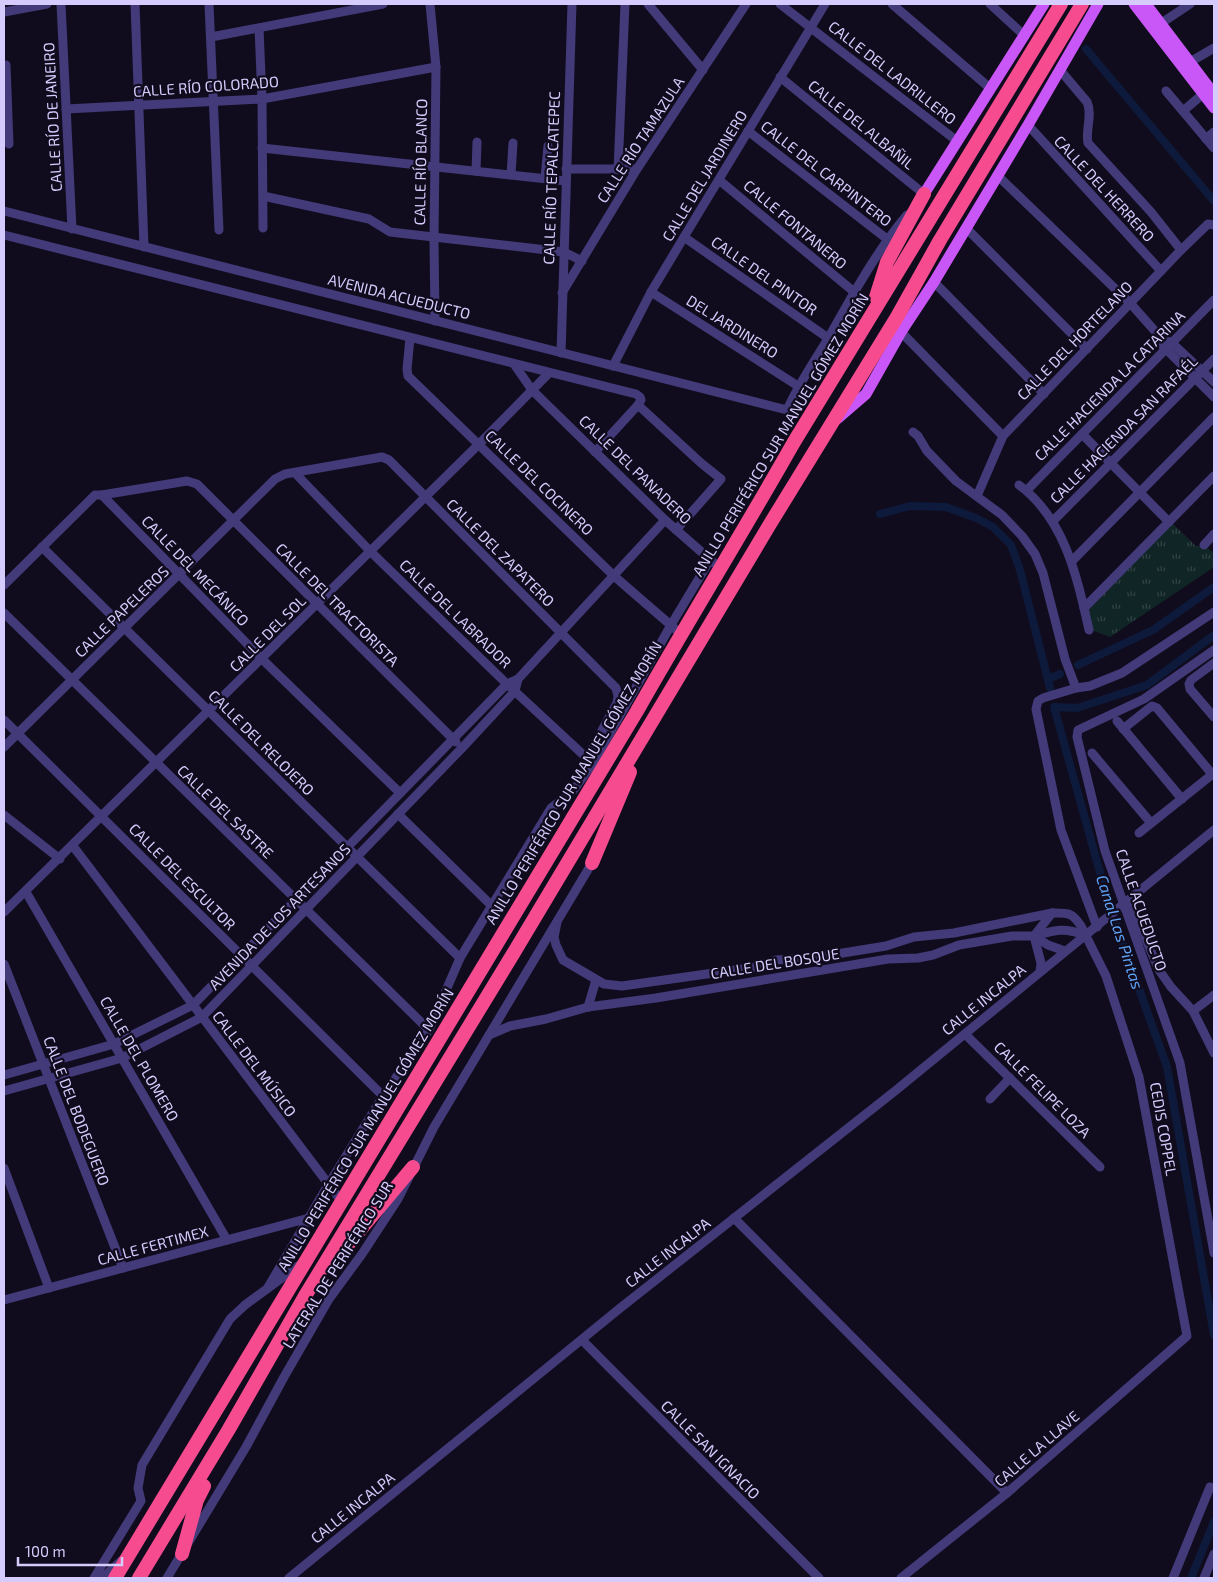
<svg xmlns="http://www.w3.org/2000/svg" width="1218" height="1582" font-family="'Exo 2',sans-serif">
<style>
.park{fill:url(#park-tufts)}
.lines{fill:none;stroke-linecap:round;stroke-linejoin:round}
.canal{stroke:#0d1a3b;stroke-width:8}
.minor{stroke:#423a79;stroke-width:9}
.major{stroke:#c957f7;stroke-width:11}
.highway{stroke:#f64c8f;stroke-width:14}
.labels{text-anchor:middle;stroke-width:4.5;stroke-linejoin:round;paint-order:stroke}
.street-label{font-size:15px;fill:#d5cbfc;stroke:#110c1d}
.water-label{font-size:16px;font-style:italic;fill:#5ea3f7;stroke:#110c1d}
</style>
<defs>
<pattern id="park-tufts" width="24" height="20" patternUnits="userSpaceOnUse" patternTransform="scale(1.25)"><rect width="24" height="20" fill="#102526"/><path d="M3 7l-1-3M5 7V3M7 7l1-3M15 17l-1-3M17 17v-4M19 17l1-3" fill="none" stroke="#324346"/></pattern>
</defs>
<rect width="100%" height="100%" fill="#110c1d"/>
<path class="park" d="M1171,522L1196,546H1205L1214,553V567L1110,637L1091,630L1086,608Z"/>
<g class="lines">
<g class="canal">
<path d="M1086,49L1214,201"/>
<path d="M880,514L910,506L946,507L976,518L993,527L1011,545L1020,570L1050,688"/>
<path d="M1214,635L1147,685L1077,708L1054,707L1109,905L1167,1067L1214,1335"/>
<path d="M1078,665L1153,630L1214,587"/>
<path d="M1048,679L1060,674"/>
<path d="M1191,1578L1214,1522"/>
</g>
<g class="minor">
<path d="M61,4L72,229"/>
<path d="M135,4L144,247"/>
<path d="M209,4L219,230"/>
<path d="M430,4L436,67L434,238L435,321"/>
<path d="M648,4L703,70"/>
<path d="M780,4L957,141"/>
<path d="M892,4L991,89"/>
<path d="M990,4L1025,36"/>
<path d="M4,12L47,4"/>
<path d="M1157,26L1190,4"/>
<path d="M259,28L262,99L263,228"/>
<path d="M211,37L383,4"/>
<path d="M1190,62L1214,48"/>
<path d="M6,65L9,144"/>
<path d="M1060,70L1087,102C1093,115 1085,130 1088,143L1151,212L1181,250"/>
<path d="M780,77L924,194L922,197"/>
<path d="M1166,91L1214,148"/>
<path d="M66,109L262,99L436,67"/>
<path d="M1183,111L1203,94"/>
<path d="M1028,125L1161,271"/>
<path d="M748,131L887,239"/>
<path d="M1206,139L1214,132"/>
<path d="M262,148L566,181"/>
<path d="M566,169H637"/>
<path d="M618,170L625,4"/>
<path d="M476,171L477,142"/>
<path d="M511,175L513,143"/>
<path d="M997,175L1131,304L1162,339L1172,343L1214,382"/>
<path d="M545,178L548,146"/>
<path d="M719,180L853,291"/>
<path d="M263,196L369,219L390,232L564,252L582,261"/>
<path d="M4,211L787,410C799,383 814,362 829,337C853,294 876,252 907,215"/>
<path d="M966,228L1087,349"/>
<path d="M4,235L636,394L640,397L641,400L638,405L595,452"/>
<path d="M684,237L828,338"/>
<path d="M934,282L1044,394"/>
<path d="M651,292L798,386"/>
<path d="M562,293L637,169L746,4"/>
<path d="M901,332L1003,436"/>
<path d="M410,338L407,369L408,376L614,576L681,634"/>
<path d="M1163,346L1214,397"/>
<path d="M561,353L572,4"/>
<path d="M514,364L532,390L665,520L714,563"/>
<path d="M613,366L651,292L684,237L825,4"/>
<path d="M638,405L701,463L721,479L676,530"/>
<path d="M913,432L918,436L927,451L956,481L1002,515L1022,536L1035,554L1043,573L1065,659L1076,688"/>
<path d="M1082,434L1169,522"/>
<path d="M295,473L371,552L507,684L590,761"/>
<path d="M1019,485C1065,519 1077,577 1089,630"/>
<path d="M1027,490L1214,300"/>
<path d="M102,495L187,481L197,484L456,742"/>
<path d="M977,496L1003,436L1181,250L1208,224L1214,225"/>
<path d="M1053,521L1214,359"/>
<path d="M1204,545L1214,534"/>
<path d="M42,547L460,958"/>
<path d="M1072,561L1214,417"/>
<path d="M4,585L95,495H102L262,659L400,793"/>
<path d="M1084,608L1214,476"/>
<path d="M4,613L429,1030"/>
<path d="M1214,650L1144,699L1078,730L1077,737L1105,851L1180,1063L1214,1253"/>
<path d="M1214,663L1191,680L1189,684L1190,689L1214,717"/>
<path d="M4,720L383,1096"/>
<path d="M1117,721L1182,799"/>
<path d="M1123,729L1148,709L1152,706L1157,708L1212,774"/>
<path d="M4,747L275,479L285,474L382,457L389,460L616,688L618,696L617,703L587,758"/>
<path d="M1092,753L1151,823"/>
<path d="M398,814L492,906"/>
<path d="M4,815L60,859"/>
<path d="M1139,833L1214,773"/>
<path d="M73,846L342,1202"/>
<path d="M26,892L227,1240"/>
<path d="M1129,900L1159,970L1171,987L1193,1011L1214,1053"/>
<path d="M4,912L479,444L549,373"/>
<path d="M557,922L554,937L556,945L563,960L604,984L622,986L756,967L776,960L812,958L886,946L914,937L954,933L1052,913C1068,913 1072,912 1081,926L1106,976L1139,1077L1187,1336L1007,1493L901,1578"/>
<path d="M1097,927L1061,830L1036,709L1038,701L1043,698L1076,688L1090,686L1122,673L1214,612"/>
<path d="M1034,936C1055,930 1064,927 1085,935"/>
<path d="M1034,936L1041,963L1040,972"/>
<path d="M1034,936L1052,913"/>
<path d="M4,964L123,1268"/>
<path d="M588,1007L596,980"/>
<path d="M1193,1011L1214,995"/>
<path d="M965,1034L1100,1167"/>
<path d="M489,1035L510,1026L546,1019L588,1007L656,998L888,959L918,958L933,955L959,945L1012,936H1034L1048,945L1065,951"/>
<path d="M4,1075L114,1044L193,1005L507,684L518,679L665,520"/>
<path d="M4,1091L122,1058L202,1017L462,748L515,691L518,679"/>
<path d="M990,1099L1010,1078"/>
<path d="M4,1168L49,1288"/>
<path d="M734,1218L1007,1493"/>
<path d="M267,1289L328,1185L383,1096L429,1030L460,958L551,808L573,791L593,763L671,625L710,560"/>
<path d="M4,1300L309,1218"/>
<path d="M582,1340L819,1578"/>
<path d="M94,1578L141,1501L138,1488L142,1465L230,1319L245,1305L301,1264"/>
<path d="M102,1578L121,1561"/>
<path d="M167,1578L246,1447L284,1377L329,1299L362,1254L398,1199L434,1127L592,863"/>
<path d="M289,1578L619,1309L895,1091L1214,830"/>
<path d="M1173,1578L1210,1487"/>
<path d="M1204,1578L1214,1554"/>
</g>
<g class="major">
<path d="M1134,4L1214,108"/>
<path d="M1146,4L1214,94"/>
<path d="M924,194L1044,4"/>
<path d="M837,419L866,394L901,332L934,282L1028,125L1098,4"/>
</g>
<g class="highway">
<path d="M876,297L887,262L924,194"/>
<path d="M592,863L630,772"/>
<path d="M334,1261L413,1167"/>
<path d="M182,1554L197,1500L204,1486"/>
<path d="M115,1578L637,711C688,621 743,532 794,442L1061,4"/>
<path d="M139,1578L229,1429L305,1296L513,954L770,524L897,317L940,240L1082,4"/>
</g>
</g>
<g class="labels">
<g class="street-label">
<text transform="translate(892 73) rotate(38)" y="5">CALLE DEL LADRILLERO</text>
<text transform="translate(206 87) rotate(-4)" y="5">CALLE RÍO COLORADO</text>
<text transform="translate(53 117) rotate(-93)" y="5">CALLE RÍO DE JANEIRO</text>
<text transform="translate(861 125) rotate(39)" y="5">CALLE DEL ALBAÑIL</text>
<text transform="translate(641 140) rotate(-57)" y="5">CALLE RÍO TAMAZULA</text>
<text transform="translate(421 162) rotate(-89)" y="5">CALLE RÍO BLANCO</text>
<text transform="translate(826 174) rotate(38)" y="5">CALLE DEL CARPINTERO</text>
<text transform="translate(705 176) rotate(-59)" y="5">CALLE DEL JARDINERO</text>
<text transform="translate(552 178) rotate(-88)" y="5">CALLE RÍO TEPALCATEPEC</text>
<text transform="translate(1104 189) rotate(47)" y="5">CALLE DEL HERRERO</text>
<text transform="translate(795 225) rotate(40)" y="5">CALLE FONTANERO</text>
<text transform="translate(764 276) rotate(35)" y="5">CALLE DEL PINTOR</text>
<text transform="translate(399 297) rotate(14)" y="5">AVENIDA ACUEDUCTO</text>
<text transform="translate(732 327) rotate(32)" y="5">DEL JARDINERO</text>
<text transform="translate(1075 341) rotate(-46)" y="5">CALLE DEL HORTELANO</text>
<text transform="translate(1110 386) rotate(-45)" y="5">CALLE HACIENDA LA CATARINA</text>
<text transform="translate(1124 430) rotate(-45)" y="5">CALLE HACIENDA SAN RAFAÉL</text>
<text transform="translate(781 435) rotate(-59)" y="5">ANILLO PERIFÉRICO SUR MANUEL GÓMEZ MORÍN</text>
<text transform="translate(635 470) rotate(44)" y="5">CALLE DEL PANADERO</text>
<text transform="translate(539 483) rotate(44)" y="5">CALLE DEL COCINERO</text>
<text transform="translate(500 553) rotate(45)" y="5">CALLE DEL ZAPATERO</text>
<text transform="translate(195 571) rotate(46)" y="5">CALLE DEL MECÁNICO</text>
<text transform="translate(337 605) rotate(45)" y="5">CALLE DEL TRACTORISTA</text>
<text transform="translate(122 612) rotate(-44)" y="5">CALLE PAPELEROS</text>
<text transform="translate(455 614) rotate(44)" y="5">CALLE DEL LABRADOR</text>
<text transform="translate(268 634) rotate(-45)" y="5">CALLE DEL SOL</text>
<text transform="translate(261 743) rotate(45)" y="5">CALLE DEL RELOJERO</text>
<text transform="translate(574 783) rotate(-59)" y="5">ANILLO PERIFÉRICO SUR MANUEL GÓMEZ MORÍN</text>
<text transform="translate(225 812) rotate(44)" y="5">CALLE DEL SASTRE</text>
<text transform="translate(182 877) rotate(45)" y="5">CALLE DEL ESCULTOR</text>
<text transform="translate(1141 910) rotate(71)" y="5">CALLE ACUEDUCTO</text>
<text transform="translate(280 917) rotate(-46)" y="5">AVENIDA DE LOS ARTESANOS</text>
<text transform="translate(775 964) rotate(-9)" y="5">CALLE DEL BOSQUE</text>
<text transform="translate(984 1000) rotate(-39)" y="5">CALLE INCALPA</text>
<text transform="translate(139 1059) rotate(60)" y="5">CALLE DEL PLOMERO</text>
<text transform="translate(254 1064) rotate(53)" y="5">CALLE DEL MÚSICO</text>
<text transform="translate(1042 1090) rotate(45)" y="5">CALLE FELIPE LOZA</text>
<text transform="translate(76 1111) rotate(69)" y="5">CALLE DEL BODEGUERO</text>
<text transform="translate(1163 1129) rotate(80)" y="5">CEDIS COPPEL</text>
<text transform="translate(366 1130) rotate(-59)" y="5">ANILLO PERIFÉRICO SUR MANUEL GÓMEZ MORÍN</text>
<text transform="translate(153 1246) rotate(-15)" y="5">CALLE FERTIMEX</text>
<text transform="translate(668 1253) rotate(-38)" y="5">CALLE INCALPA</text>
<text transform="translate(338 1265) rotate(-58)" y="5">LATERAL DE PERIFÉRICO SUR</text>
<text transform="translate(1037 1449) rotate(-41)" y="5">CALLE LA LLAVE</text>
<text transform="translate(710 1450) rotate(45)" y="5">CALLE SAN IGNACIO</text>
<text transform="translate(353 1508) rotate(-39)" y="5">CALLE INCALPA</text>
</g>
<g class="water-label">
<text transform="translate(1120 932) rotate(72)" y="6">Canal Las Pintas</text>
</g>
</g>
<rect width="1218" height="1582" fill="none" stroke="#d5cbfc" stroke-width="10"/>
<path d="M18 1557v8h104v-8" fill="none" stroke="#d5cbfc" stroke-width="2.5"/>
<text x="25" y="1557" font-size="15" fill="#d5cbfc" stroke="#110c1d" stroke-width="4" paint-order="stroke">100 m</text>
</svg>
